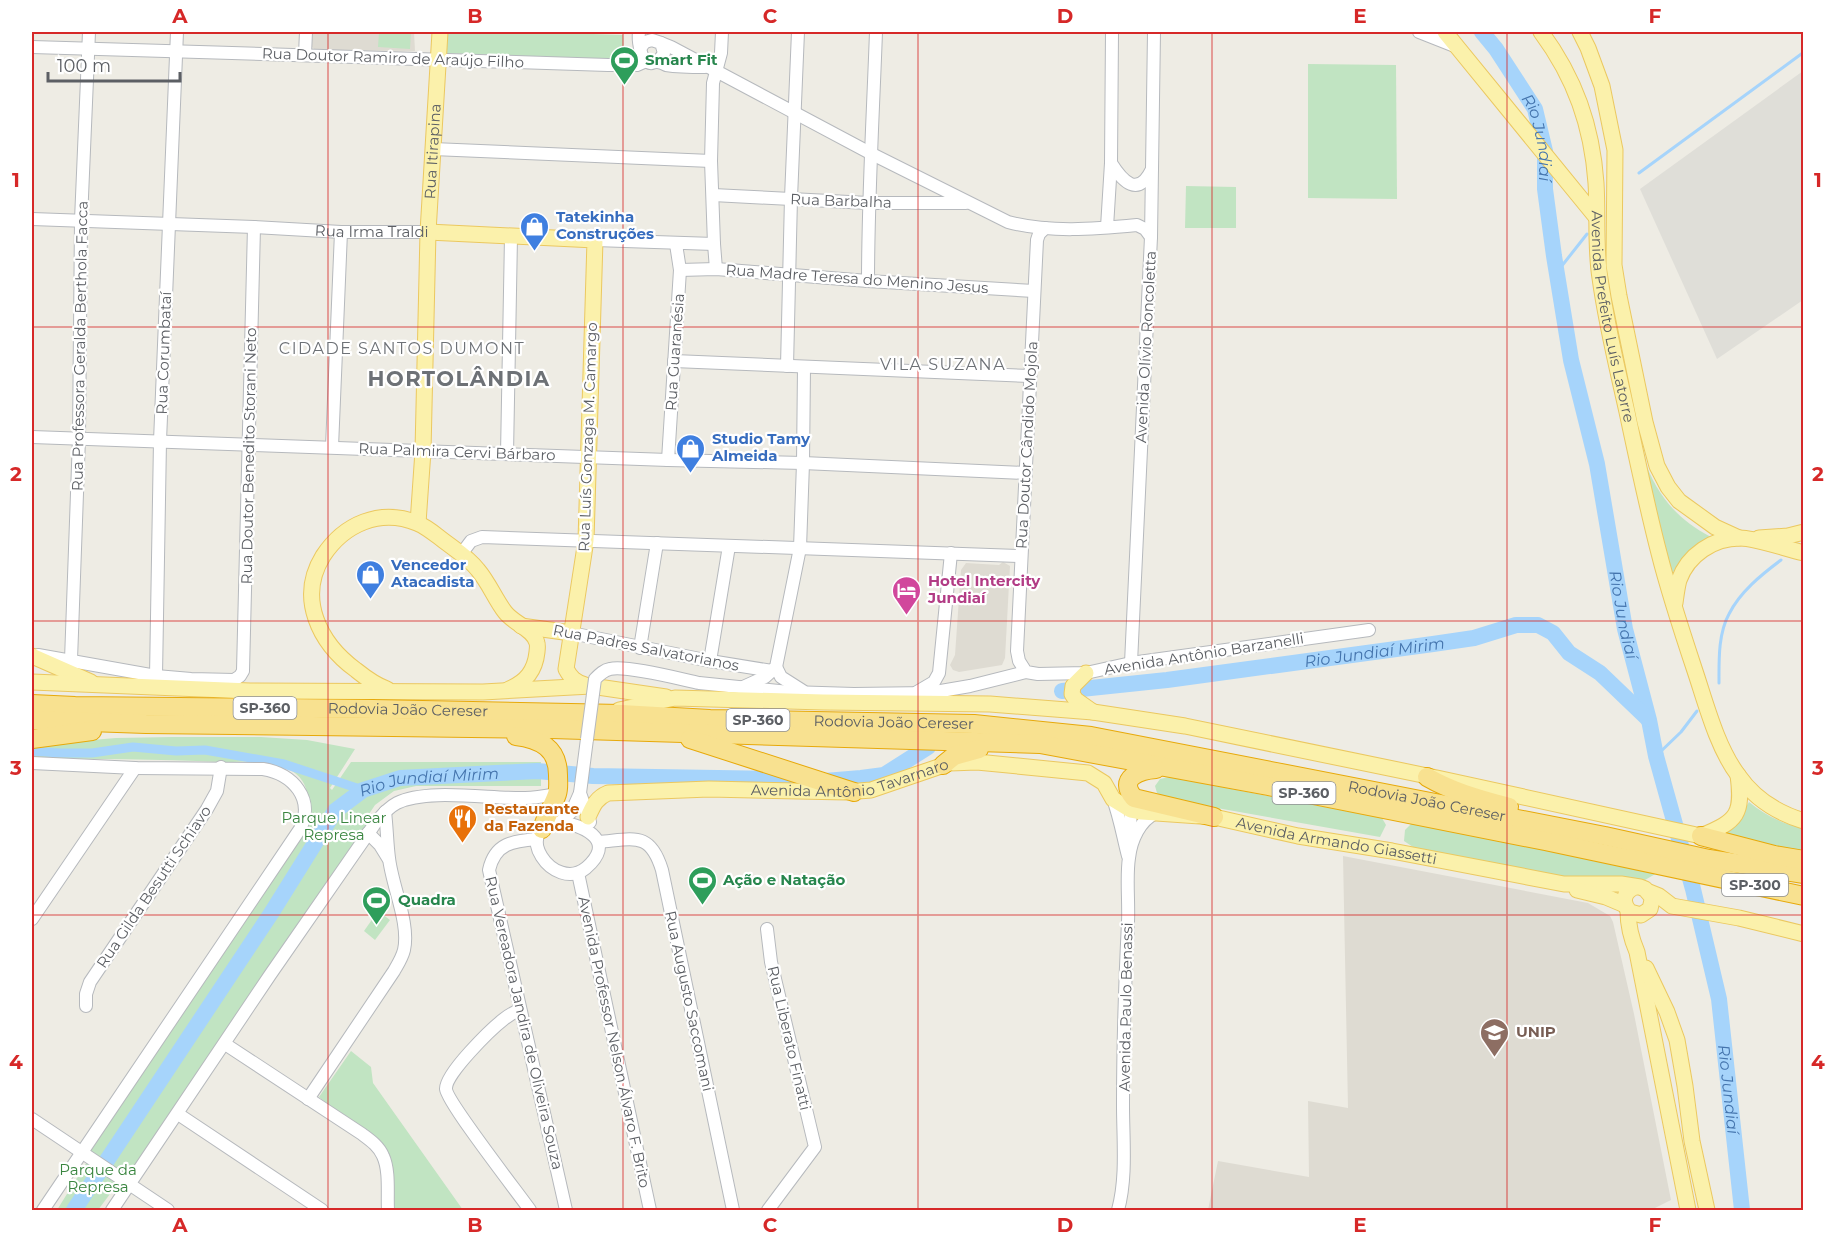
<svg xmlns="http://www.w3.org/2000/svg" width="1835" height="1242" font-family="Montserrat,sans-serif">
<style>
.industrial{fill:#dfded8}
.education{fill:#dedbd2}
.green{fill:#c1e4c2}
.lines{fill:none;stroke-linecap:round;stroke-linejoin:round}
.stream{stroke:#a6d4fb;stroke-width:3}
.canal{stroke:#a6d4fb;stroke-width:9}
.river{stroke:#a6d4fb;stroke-width:16}
.minor-casing{stroke:#b6b9bd;stroke-width:14}
.major-casing{stroke:#ebc860;stroke-width:17}
.highway-casing{stroke:#e7a90a;stroke-width:20}
.minor{stroke:#fff;stroke-width:12}
.major{stroke:#fbf1ab;stroke-width:15}
.highway{stroke:#f8e190;stroke-width:18}
.minor-bridge-casing{stroke:#b6b9bd;stroke-width:14;stroke-linecap:butt}
.minor-bridge{stroke:#fff;stroke-width:12}
.grid{fill:none;stroke:#d62828;stroke-width:1.5;stroke-opacity:0.55}
.labels{text-anchor:middle;stroke-width:4.5;stroke-linejoin:round;paint-order:stroke}
.shield{fill:#fff;stroke:#8d8f92;stroke-width:1.5}
.shield-label{font-size:14px;font-weight:bold;fill:#5c5f64}
.street-label{font-size:15px;fill:#5c5f64;stroke:#fff}
.leisure-label{font-size:15px;font-weight:bold;fill:#27864d;stroke:#fff;text-anchor:start}
.shop-label{font-size:15px;font-weight:bold;fill:#366cbe;stroke:#fff;text-anchor:start}
.hotel-label{font-size:15px;font-weight:bold;fill:#b23c85;stroke:#fff;text-anchor:start}
.food-label{font-size:15px;font-weight:bold;fill:#c56008;stroke:#fff;text-anchor:start}
.park-label{font-size:15px;fill:#39853f;stroke:#fff}
.education-label{font-size:15px;font-weight:bold;fill:#785e54;stroke:#fff;text-anchor:start}
.water-label{font-size:16px;font-style:italic;fill:#4474ad;stroke:#fff}
.neighbourhood-label{font-size:16px;letter-spacing:1.5px;fill:#6d7176;stroke:#fff}
.district-label{font-size:21px;font-weight:bold;letter-spacing:1.5px;fill:#6d7176;stroke:#fff}
.neatline{fill:none;stroke:#d62828;stroke-width:2}
.grid-label{font-size:20px;text-anchor:middle;font-weight:bold;fill:#d62828}
</style>
<rect width="100%" height="100%" fill="#eeece4"/>
<path class="industrial" d="M1803,71V300L1717,359L1640,189Z"/>
<g class="education">
<path d="M311,32H414L415,51L315,50L311,46Z"/>
<path d="M1003,562L1010,566L1005,658L1002,665L959,672L953,670L950,665L955,655L961,570L966,563L999,565Z"/>
<path d="M1343,856L1588,903L1610,916L1613,922L1634,1014L1671,1200L1651,1210H1208L1218,1161L1309,1177L1308,1101L1348,1108Z"/>
</g>
<g class="green">
<path d="M379,32H411L410,49L378,47Z"/>
<path d="M441,32H533L623,35L624,60L443,53Z"/>
<path d="M1308,64L1396,65L1397,199L1308,198Z"/>
<path d="M1186,186L1236,187V228H1185Z"/>
<path d="M1643,457C1657,495 1675,518 1711,537C1691,545 1679,559 1670,579Z"/>
<path d="M172,737H261L307,740L355,749L330,788L332,790L351,762H541V786H416L394,791L375,805L369,814L375,819L129,1182L122,1178L98,1210H57L90,1157L85,1153L306,816C308,797 310,783 292,771C274,757 242,763 220,762C157,759 95,759 32,758V745L116,738Z"/>
<path d="M1169,777L1382,818L1386,825L1380,837L1166,799L1157,793L1155,786L1160,779Z"/>
<path d="M1749,802C1765,815 1782,824 1803,828V855L1721,835L1739,819Z"/>
<path d="M1411,824L1662,870L1645,880L1568,878L1413,847L1404,841L1405,830Z"/>
<path d="M378,911L390,920L375,940L364,931Z"/>
<path d="M351,1051L371,1067L373,1083L463,1210H393L387,1152L319,1097Z"/>
</g>
<g class="lines">
<g class="stream">
<path d="M1639,173L1804,52"/>
<path d="M1557,272L1587,234"/>
<path d="M1719,683C1719,661 1718,634 1729,614C1740,592 1761,575 1781,560"/>
<path d="M1656,756L1681,732L1697,711"/>
</g>
<path class="canal" d="M32,751L59,753H92L133,747L176,751L205,750L284,764L363,790"/>
<g class="river">
<path id="s1" d="M1482,32L1496,49L1535,109L1545,151V189L1554,256L1571,360L1597,464L1625,629L1649,720L1656,756L1693,889L1719,999L1742,1210"/>
<path id="s2" d="M1062,691L1167,680L1433,644L1474,638L1516,625H1538L1553,633L1569,653L1600,673L1648,719"/>
<path id="s3" d="M74,1210L272,912L335,811L363,790L400,778L537,771L593,776L780,779L825,781L861,778L884,775L928,747"/>
</g>
<defs>
<g id="minor">
<path d="M639,32C638,39 640,58 647,62C653,65 651,62 657,62C659,62 664,64 666,65C679,67 692,67 705,67"/>
<path d="M1419,32L1457,47"/>
<path d="M661,43L671,47L872,154L1008,222C1049,233 1095,229 1137,225L1145,229L1151,237"/>
<path d="M32,47C224,53 416,58 608,65H637L646,61"/>
<path d="M641,47L645,42L652,40L661,43L664,53L658,62"/>
<path d="M305,54L306,32"/>
<path d="M433,149L711,161"/>
<path d="M1111,163C1123,182 1138,198 1152,169"/>
<path d="M713,195L868,203H966"/>
<path id="s4" d="M32,219L254,227L341,232H428"/>
<path d="M1107,227L1111,163L1112,32"/>
<path d="M1045,228L1039,234L1037,240L1017,651L1019,661L1026,672L1038,674L1086,673L1131,663L1369,630"/>
<path d="M595,240L714,244"/>
<path d="M716,269L714,244L711,161L713,83L721,53L722,32"/>
<path d="M680,270L716,269L868,281L1034,291"/>
<path d="M868,281C868,198 873,115 876,32"/>
<path d="M674,361L1030,376"/>
<path d="M787,366L791,198L798,32"/>
<path d="M32,437L668,460L803,463L1026,473"/>
<path d="M332,447L341,232"/>
<path d="M507,454L511,237"/>
<path d="M668,460L680,270L676,244"/>
<path d="M462,553L471,541L482,537L1021,556"/>
<path d="M571,633L710,661L772,671"/>
<path d="M640,648L657,543"/>
<path d="M38,655L156,676L191,679L234,680L240,676L243,671L254,227"/>
<path d="M71,660L79,438L81,220L89,32"/>
<path d="M710,661L729,546"/>
<path d="M1131,663L1151,237L1154,32"/>
<path d="M776,667L781,677L803,691"/>
<path d="M156,676L160,441L177,32"/>
<path d="M699,683L789,692L854,694L929,693L970,686L1026,672"/>
<path d="M743,687L765,677L776,667L800,548L803,463L804,367"/>
<path d="M917,692L934,682L939,673L951,553"/>
<path d="M587,739L580,793L590,822"/>
<path d="M32,763L135,768L263,769C293,774 315,799 300,829L43,1210"/>
<path d="M1113,799C1120,818 1123,837 1128,856"/>
<path d="M561,822C588,827 616,842 586,868C554,894 508,827 561,822Z"/>
<path d="M561,822L572,811L580,793"/>
<path d="M368,833L380,845L388,858"/>
<path d="M537,839C513,841 495,843 489,870L566,1210"/>
<path d="M1129,841L1131,810L1133,802"/>
<path d="M599,842C634,839 650,831 662,870L733,1210"/>
<path d="M578,873L650,1210"/>
<path d="M32,919L135,768"/>
<path d="M767,929L771,962L815,1147L768,1210"/>
<path d="M86,1006V994L90,982L207,809L217,791L221,767"/>
<path d="M520,1010C514,1012 509,1015 504,1019C491,1029 445,1074 446,1089C447,1102 518,1193 530,1210"/>
<path d="M225,1044L362,1134C370,1140 379,1146 383,1156C390,1171 387,1194 388,1210"/>
<path d="M308,1099L394,971C398,964 402,958 404,950C410,923 392,886 389,858C387,843 387,828 385,812"/>
<path d="M178,1114L322,1210"/>
<path d="M32,1119L168,1210"/>
<path d="M112,1210L270,975L374,825C380,817 387,808 397,803C427,788 490,799 525,798C535,798 546,796 557,794"/>
<path d="M1118,1210C1127,1177 1123,1140 1123,1105C1123,1044 1125,983 1128,922C1129,902 1126,876 1129,858C1131,840 1140,820 1156,813"/>
</g>
<g id="major">
<path d="M1445,32L1596,217"/>
<path id="s5" d="M1541,32C1575,78 1592,126 1596,183C1598,214 1595,247 1600,278C1606,323 1617,367 1627,412C1637,459 1647,507 1659,553C1669,593 1682,632 1695,671C1706,704 1717,747 1738,775C1754,798 1777,813 1804,821"/>
<path d="M1580,32L1588,48L1602,86L1615,150L1614,265L1619,296L1645,422L1657,466L1668,487L1679,501L1715,527L1739,538"/>
<path d="M428,232L595,240L586,540L566,669C571,678 575,682 585,685"/>
<path id="s6" d="M418,523L423,451L428,232L440,32"/>
<path d="M1759,538L1788,536L1804,532"/>
<path d="M1675,603C1676,596 1677,587 1679,580C1688,555 1713,538 1740,538C1756,538 1786,549 1804,553"/>
<path d="M521,626L571,633"/>
<path d="M32,656L91,682"/>
<path d="M1086,673L1073,686L1072,694L1076,700L1093,712"/>
<path d="M32,682L250,691L483,692L591,686L666,697"/>
<path d="M387,689C375,685 366,678 356,670C319,643 297,598 323,556C344,524 380,508 417,523C427,527 436,535 444,541C456,550 469,558 478,570C489,583 495,599 505,612C514,624 534,629 537,643C538,645 537,651 537,652C535,671 526,682 509,689"/>
<path d="M619,710L675,698L823,702L990,704L1093,712L1185,726L1437,778L1701,836C1738,821 1743,814 1738,775"/>
<path id="s7" d="M588,817C593,806 596,798 608,793L709,789L846,792L871,790L950,763L977,762L1088,773L1104,783L1113,799L1131,810L1142,812L1214,817L1298,836L1392,851L1564,884H1621L1640,887L1645,889L1651,896L1652,900L1650,909L1641,915L1630,912C1621,903 1623,892 1635,887"/>
<path d="M1577,890L1606,897L1625,905"/>
<path d="M1649,892L1659,896L1672,906L1739,918L1804,934"/>
<path d="M1628,911C1628,926 1631,938 1637,952L1688,1210"/>
<path d="M1646,968L1667,1012L1677,1040L1685,1086L1692,1141L1707,1210"/>
</g>
<g id="highway">
<path id="s8" d="M32,704L75,706L373,709L621,714L710,719L974,724L1091,736L1605,836L1709,859L1804,874"/>
<path d="M32,720L146,724L551,729L1040,744L1268,786L1545,841L1804,896"/>
<path d="M516,736C541,739 558,749 558,775C558,782 559,788 557,794C553,806 546,816 542,829"/>
<path d="M32,739L92,731"/>
<path d="M690,739L854,792"/>
<path d="M943,765L954,756L979,749"/>
<path d="M1156,769C1140,770 1117,778 1134,798L1214,817"/>
<path d="M1427,777C1453,792 1480,799 1509,807"/>
<path d="M1701,836L1774,855L1804,860"/>
</g>
</defs>
<use href="#minor" class="minor-casing"/>
<use href="#major" class="major-casing"/>
<use href="#highway" class="highway-casing"/>
<use href="#minor" class="minor"/>
<use href="#major" class="major"/>
<use href="#highway" class="highway"/>
<defs>
<path id="minor-bridge" d="M587,739L595,679C600,674 604,670 610,669C626,665 680,679 699,683"/>
</defs>
<use href="#minor-bridge" class="minor-bridge-casing"/>
<use href="#minor-bridge" class="minor-bridge"/>
</g>
<path class="grid" d="M328,32V1210M623,32V1210M918,32V1210M1212,32V1210M1507,32V1210M32,327H1804M32,621H1804M32,915H1804"/>
<defs>
<symbol id="stadium-pin" viewBox="-11 -11 22 30"><path d="M0 17L-7.5 6A9.5 9.5 0 1 1 7.5 6Z" fill="#2e9e5b" stroke="#fff"/><path d="M0-5a6.5 5 0 1 0 0 10a6.5 5 0 1 0 0-10ZM-3.5-1.8h7v3.6h-7Z" fill="#fff"/></symbol>
<symbol id="shop-pin" viewBox="-11 -11 22 30"><path d="M0 17L-7.5 6A9.5 9.5 0 1 1 7.5 6Z" fill="#3f7fe0" stroke="#fff"/><path d="M-5-2.5h2.3a2.7 3.5 0 0 1 5.4 0H5L5.5 6h-11ZM-1.5-2.5h3a1.5 2.3 0 0 0-3 0Z" fill="#fff"/></symbol>
<symbol id="hotel-pin" viewBox="-11 -11 22 30"><path d="M0 17L-7.5 6A9.5 9.5 0 1 1 7.5 6Z" fill="#d1479c" stroke="#fff"/><path d="M-6-4.5h1.5V1H6V5H4.5V3h-9V5H-6ZM-4 0a1.8 1.8 0 1 1 3.6 0ZM.5 0V-2.5h3Q6-2.5 6 0Z" fill="#fff"/></symbol>
<symbol id="restaurant-pin" viewBox="-11 -11 22 30"><path d="M0 17L-7.5 6A9.5 9.5 0 1 1 7.5 6Z" fill="#e8710a" stroke="#fff"/><path d="M-5-6h1v4h1v-4h1v4h1v-4h1v5L-1.5 .5V6h-2V.5L-5-1ZM5-6V6H3V1.5H1.5Q1.5-4 5-6Z" fill="#fff"/></symbol>
<symbol id="university-pin" viewBox="-11 -11 22 30"><path d="M0 17L-7.5 6A9.5 9.5 0 1 1 7.5 6Z" fill="#8d6e63" stroke="#fff"/><path d="M0-5L7-2L0 1L-7-2ZM-4 1L0 2.5L4 1V4Q0 6-4 4Z" fill="#fff"/></symbol>
</defs>
<g fill-rule="evenodd">
<use href="#stadium-pin" x="608" y="44" width="33" height="45"/>
<use href="#shop-pin" x="518" y="210" width="33" height="45"/>
<use href="#shop-pin" x="674" y="432" width="33" height="45"/>
<use href="#shop-pin" x="354" y="558" width="33" height="45"/>
<use href="#hotel-pin" x="890" y="574" width="33" height="45"/>
<use href="#restaurant-pin" x="446" y="802" width="33" height="45"/>
<use href="#stadium-pin" x="686" y="864" width="33" height="45"/>
<use href="#stadium-pin" x="360" y="884" width="33" height="45"/>
<use href="#university-pin" x="1478" y="1016" width="33" height="45"/>
</g>
<g class="labels">
<g class="shield">
<rect x="233.5" y="697" width="63" height="22" rx="4.5"/>
<rect x="726.5" y="709" width="63" height="22" rx="4.5"/>
<rect x="1272.5" y="782" width="63" height="22" rx="4.5"/>
<rect x="1722" y="874" width="66" height="22" rx="4.5"/>
</g>
<g class="shield-label">
<text x="265" y="713">SP-360</text>
<text x="758" y="725">SP-360</text>
<text x="1304" y="798">SP-360</text>
<text x="1755" y="890">SP-300</text>
</g>
<g class="street-label">
<text transform="translate(393 58) rotate(2)" y="5">Rua Doutor Ramiro de Araújo Filho</text>
<text dy="5" stroke="none"><textPath href="#s6" startOffset="372">Rua Itirapina</textPath></text>
<text transform="translate(841 201) rotate(2)" y="5">Rua Barbalha</text>
<text dy="5" stroke="none"><textPath href="#s4" startOffset="340">Rua Irma Traldi</textPath></text>
<text transform="translate(857 279) rotate(4)" y="5">Rua Madre Teresa do Menino Jesus</text>
<text dy="5" stroke="none"><textPath href="#s5" startOffset="298">Avenida Prefeito Luís Latorre</textPath></text>
<text transform="translate(80 346) rotate(-89)" y="5">Rua Professora Geralda Berthola Facca</text>
<text transform="translate(1146 347) rotate(-87)" y="5">Avenida Olívio Roncoletta</text>
<text transform="translate(675 352) rotate(-86)" y="5">Rua Guaranésia</text>
<text transform="translate(164 353) rotate(-88)" y="5">Rua Corumbataí</text>
<text transform="translate(588 437) rotate(-88)" y="5">Rua Luís Gonzaga M. Camargo</text>
<text transform="translate(1027 445) rotate(-87)" y="5">Rua Doutor Cândido Mojola</text>
<text transform="translate(457 452) rotate(2)" y="5">Rua Palmira Cervi Bárbaro</text>
<text transform="translate(249 456) rotate(-89)" y="5">Rua Doutor Benedito Storani Neto</text>
<text transform="translate(646 648) rotate(11)" y="5">Rua Padres Salvatorianos</text>
<text transform="translate(1204 654) rotate(-9)" y="5">Avenida Antônio Barzanelli</text>
<text dy="5" stroke="none"><textPath href="#s8" startOffset="376">Rodovia João Cereser</textPath></text>
<text dy="5" stroke="none"><textPath href="#s8" startOffset="862">Rodovia João Cereser</textPath></text>
<text dy="5" stroke="none"><textPath href="#s7" startOffset="276">Avenida Antônio Tavarnaro</textPath></text>
<text dy="5" stroke="none"><textPath href="#s8" startOffset="1402">Rodovia João Cereser</textPath></text>
<text dy="5" stroke="none"><textPath href="#s7" startOffset="784">Avenida Armando Giassetti</textPath></text>
<text transform="translate(154 887) rotate(-56)" y="5">Rua Gilda Besutti Schiavo</text>
<text transform="translate(689 1001) rotate(78)" y="5">Rua Augusto Saccomani</text>
<text transform="translate(1126 1007) rotate(-89)" y="5">Avenida Paulo Benassi</text>
<text transform="translate(524 1023) rotate(77)" y="5">Rua Vereadora Jandira de Oliveira Souza</text>
<text transform="translate(789 1038) rotate(77)" y="5">Rua Liberato Finatti</text>
<text transform="translate(614 1042) rotate(78)" y="5">Avenida Professor Nelson Álvaro F. Brito</text>
</g>
<g class="leisure-label">
<text x="645" y="65">Smart Fit</text>
<text x="723" y="885">Ação e Natação</text>
<text x="398" y="905">Quadra</text>
</g>
<g class="shop-label">
<text x="556" y="222">Tatekinha<tspan x="556" dy="17">Construções</tspan></text>
<text x="712" y="444">Studio Tamy<tspan x="712" dy="17">Almeida</tspan></text>
<text x="391" y="570">Vencedor<tspan x="391" dy="17">Atacadista</tspan></text>
</g>
<g class="hotel-label">
<text x="928" y="586">Hotel Intercity<tspan x="928" dy="17">Jundiaí</tspan></text>
</g>
<g class="food-label">
<text x="484" y="814">Restaurante<tspan x="484" dy="17">da Fazenda</tspan></text>
</g>
<g class="park-label">
<text x="334" y="823">Parque Linear<tspan x="334" dy="17">Represa</tspan></text>
<text x="98" y="1175">Parque da<tspan x="98" dy="17">Represa</tspan></text>
</g>
<g class="education-label">
<text x="1516" y="1037">UNIP</text>
</g>
<g class="water-label">
<text dy="6" stroke="none"><textPath href="#s1" startOffset="122">Rio Jundiaí</textPath></text>
<text dy="6" stroke="none"><textPath href="#s1" startOffset="608">Rio Jundiaí</textPath></text>
<text dy="6" stroke="none"><textPath href="#s2" startOffset="315">Rio Jundiaí Mirim</textPath></text>
<text dy="6" stroke="none"><textPath href="#s3" startOffset="579">Rio Jundiaí Mirim</textPath></text>
<text dy="6" stroke="none"><textPath href="#s1" startOffset="1095">Rio Jundiaí</textPath></text>
</g>
<g class="neighbourhood-label">
<text x="402" y="354">CIDADE SANTOS DUMONT</text>
<text x="943" y="370">VILA SUZANA</text>
</g>
<g class="district-label">
<text x="459" y="386">HORTOLÂNDIA</text>
</g>
</g>
<rect width="1835" height="1242" fill="none" stroke="#ffffff" stroke-width="66"/>
<path d="M48 72v9h132v-9" fill="none" stroke="#5c5f64" stroke-width="3"/>
<text x="57" y="72" font-size="18" fill="#5c5f64" stroke="#ffffff" stroke-width="4.5" paint-order="stroke">100 m</text>
<rect x="33" y="33" width="1769" height="1176" class="neatline"/>
<g class="grid-label">
<text x="180" y="23">A</text>
<text x="475" y="23">B</text>
<text x="770" y="23">C</text>
<text x="1065" y="23">D</text>
<text x="1360" y="23">E</text>
<text x="1655" y="23">F</text>
<text x="16" y="187">1</text>
<text x="1818" y="187">1</text>
<text x="16" y="481">2</text>
<text x="1818" y="481">2</text>
<text x="16" y="775">3</text>
<text x="1818" y="775">3</text>
<text x="16" y="1069">4</text>
<text x="1818" y="1069">4</text>
<text x="180" y="1232">A</text>
<text x="475" y="1232">B</text>
<text x="770" y="1232">C</text>
<text x="1065" y="1232">D</text>
<text x="1360" y="1232">E</text>
<text x="1655" y="1232">F</text>
</g>
</svg>
